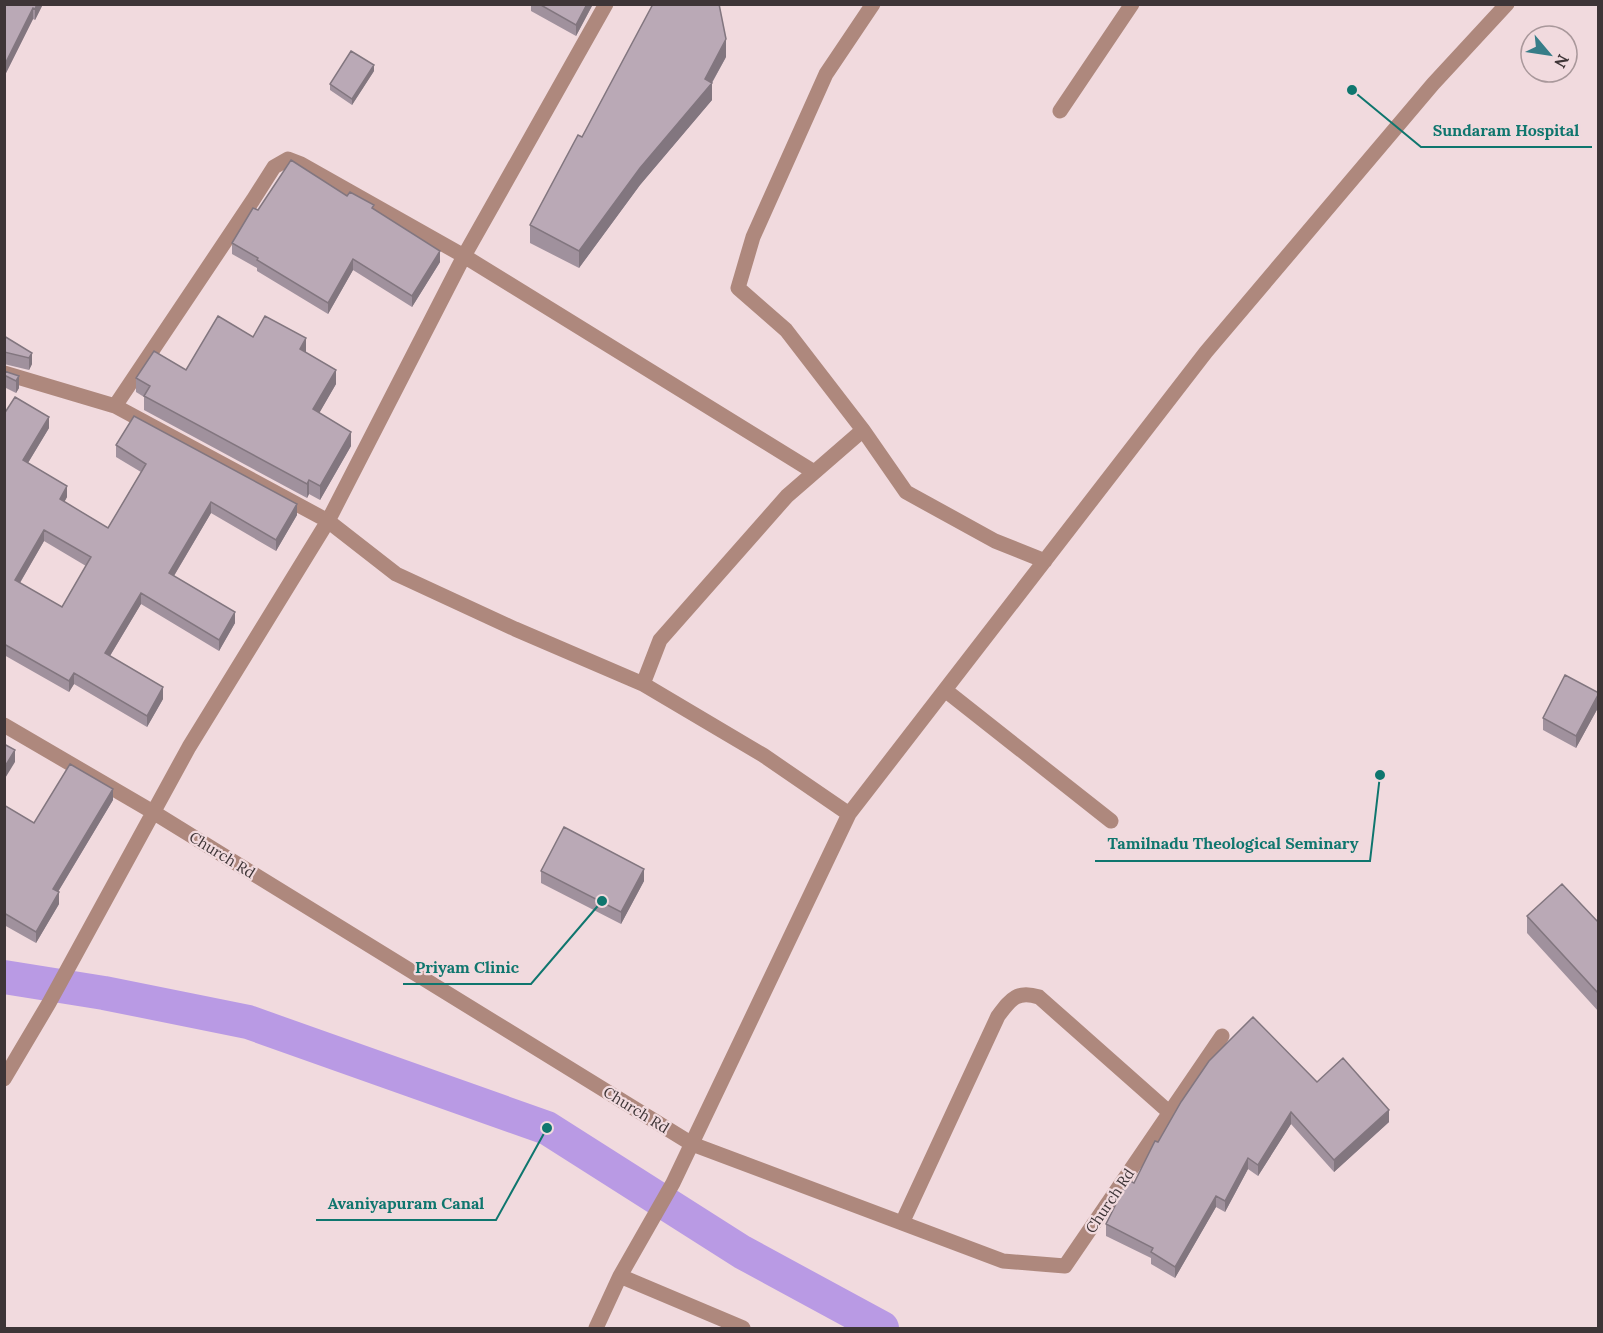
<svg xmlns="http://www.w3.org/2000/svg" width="1603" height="1333" font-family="Lora,serif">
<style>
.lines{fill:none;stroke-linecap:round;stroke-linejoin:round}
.canal{stroke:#b99ae4;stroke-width:34}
.minor{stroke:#ae887d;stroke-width:15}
.wall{fill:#a0919d;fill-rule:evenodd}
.shaded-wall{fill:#82767f}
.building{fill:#baa9b6;stroke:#82767f;stroke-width:1.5;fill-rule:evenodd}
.labels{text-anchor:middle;stroke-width:4.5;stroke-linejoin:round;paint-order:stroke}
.street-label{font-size:15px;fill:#3e3537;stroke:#f1dade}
.leader{fill:none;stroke:#0f766e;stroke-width:2}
.callout-dot{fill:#0f766e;stroke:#f1dade;stroke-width:2}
.callout-label{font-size:16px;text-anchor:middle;font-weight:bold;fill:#0f766e;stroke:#f1dade;stroke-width:4.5;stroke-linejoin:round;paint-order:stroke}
</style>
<rect width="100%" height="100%" fill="#f1dade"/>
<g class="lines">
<!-- canal -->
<path class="canal" d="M 4,977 L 104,993 L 248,1022 L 547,1128 L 742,1252 L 882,1328"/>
<!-- minor -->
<path class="minor" d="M 873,4 L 826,74 L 753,237 L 738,288 L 786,330 L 863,430 L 906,492 L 995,541 L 1045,561
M 1060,111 L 1132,4
M 4,373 L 115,406
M 814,472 L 464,256 L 301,164 L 288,159 L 274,167 L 253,200 L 115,406 L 328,521 L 396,574 L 515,629 L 643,684 L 763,755 L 849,814
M 643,684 L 660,640 L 787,496 L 863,430
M 945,690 L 1111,821
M 4,725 L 153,812 L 692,1144 L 1003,1261 L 1065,1266 L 1222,1036
M 4,1079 L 49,1003 L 189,747 L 328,521 L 464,256 L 606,4
M 902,1223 L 998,1016 C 1011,999 1017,990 1039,997 L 1170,1113
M 620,1276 L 743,1328
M 596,1328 L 620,1276 L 673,1183 L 849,814 L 1206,352 L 1433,84 L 1507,4"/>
</g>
<!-- wall -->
<path class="wall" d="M 4,4 L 43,4 L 35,20 L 33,19 L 4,77 Z
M 531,4 L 593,4 L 576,36 L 531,11 Z
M 726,57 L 712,83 L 712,100 L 640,185 L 579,268 L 530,243 L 530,225 L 582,137 Z
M 374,71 L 352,105 L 330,90 L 330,84 Z
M 347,196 L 374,209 L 440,262 L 412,307 L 353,270 L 328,314 L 257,271 L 257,268 L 232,254 L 232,243 L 258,210 Z
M 4,336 L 32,353 L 32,364 L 29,370 L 4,364 Z
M 253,337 L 336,384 L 319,413 L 351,446 L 320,500 L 309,494 L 307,498 L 144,410 L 144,397 L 136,392 L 136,378 L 186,370 Z
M 4,371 L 19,376 L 19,388 L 16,393 L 4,387 Z
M 4,414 L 49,428 L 28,463 L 67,497 L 64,502 L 108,528 L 141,472 L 116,457 L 116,445 L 297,515 L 276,551 L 211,513 L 174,576 L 235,623 L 219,651 L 141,604 L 110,656 L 163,699 L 147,727 L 74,684 L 69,692 L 4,655 ZM 44,541 L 86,566 L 62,607 L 20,583 Z
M 1599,693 L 1599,706 L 1576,748 L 1543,730 L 1543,718 Z
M 113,800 L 58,892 L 59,904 L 36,943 L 4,925 L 4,805 L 34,823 Z
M 541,871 L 644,881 L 621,924 L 541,883 Z
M 1527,916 L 1599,923 L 1599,1012 L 1527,933 Z
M 1317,1082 L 1389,1122 L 1334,1172 L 1291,1124 L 1258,1176 L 1248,1169 L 1225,1212 L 1216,1207 L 1175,1278 L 1151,1264 L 1151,1258 L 1106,1236 L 1106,1224 L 1134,1183 L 1158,1142 Z"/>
<!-- shaded-wall -->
<path class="shaded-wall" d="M 37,4 L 43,4 L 35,20 L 35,9 Z
M 587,4 L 593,4 L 576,36 L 576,25 Z
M 33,8 L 33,19 L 4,77 L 4,66 Z
M 726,39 L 726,57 L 711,84 L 712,83 L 712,100 L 640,185 L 579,268 L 579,251 L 705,79 Z
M 374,65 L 374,71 L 352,105 L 352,99 Z
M 440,251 L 440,262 L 412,307 L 412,296 Z
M 353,259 L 353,270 L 328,314 L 328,303 Z
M 306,338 L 306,353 L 300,349 Z
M 32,353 L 32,364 L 29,370 L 29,358 Z
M 336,370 L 336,384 L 313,424 L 313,409 Z
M 19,376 L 19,388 L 16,393 L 16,381 Z
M 49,417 L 49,428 L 23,471 L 23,460 Z
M 351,432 L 351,446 L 320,500 L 320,486 Z
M 309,480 L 309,494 L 307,498 L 307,484 Z
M 67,486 L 67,497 L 60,510 L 60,499 Z
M 211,502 L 211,513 L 169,584 L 169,573 Z
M 297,504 L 297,515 L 276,551 L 276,540 Z
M 44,530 L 44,541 L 15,591 L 15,580 Z
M 141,593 L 141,604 L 105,664 L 105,653 Z
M 235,612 L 235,623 L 219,651 L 219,640 Z
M 74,673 L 74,684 L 69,692 L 69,681 Z
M 163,687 L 163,699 L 147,727 L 147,716 Z
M 1599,694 L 1599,706 L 1576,748 L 1576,736 Z
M 15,750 L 15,762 L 4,780 L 4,768 Z
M 113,789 L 113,800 L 53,900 L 53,889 Z
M 644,869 L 644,881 L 621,924 L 621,912 Z
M 59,892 L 59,904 L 36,943 L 36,932 Z
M 1389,1110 L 1389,1122 L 1334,1172 L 1334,1160 Z
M 1291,1112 L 1291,1124 L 1258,1176 L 1258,1165 Z
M 1248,1158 L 1248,1169 L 1225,1212 L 1225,1201 Z
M 1216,1196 L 1216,1207 L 1175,1278 L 1175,1267 Z"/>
<!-- building -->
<path class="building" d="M 4,4 L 37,4 L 35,9 L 33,8 L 4,66 Z
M 539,4 L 587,4 L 576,25 Z
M 653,4 L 719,4 L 726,39 L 705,79 L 712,83 L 640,168 L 579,251 L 530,225 L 578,135 L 582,137 Z
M 351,51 L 374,65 L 352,99 L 330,84 Z
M 291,160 L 347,196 L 350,192 L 374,205 L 372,208 L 440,251 L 412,296 L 353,259 L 328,303 L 257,260 L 258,258 L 232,243 L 253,208 L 258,210 Z
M 218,316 L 253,337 L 265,316 L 306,338 L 300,349 L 336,370 L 313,409 L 351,432 L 320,486 L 309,480 L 307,484 L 144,396 L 150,386 L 136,378 L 154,351 L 186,370 Z
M 4,336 L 32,353 L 29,358 L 4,352 Z
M 4,371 L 19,376 L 16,381 L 4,375 Z
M 15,397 L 49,417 L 23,460 L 67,486 L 60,499 L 108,528 L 146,464 L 116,445 L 134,416 L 297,504 L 276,540 L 211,502 L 169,573 L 235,612 L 219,640 L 141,593 L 105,653 L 163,687 L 147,716 L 74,673 L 69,681 L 4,644 L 4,414 ZM 44,530 L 91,557 L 62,607 L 15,580 Z
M 1565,675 L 1599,693 L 1576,736 L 1543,718 Z
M 4,744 L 15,750 L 4,768 Z
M 70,764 L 113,789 L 53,889 L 59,892 L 36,932 L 4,913 L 4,805 L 34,823 Z
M 564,827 L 644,869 L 621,912 L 541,871 Z
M 1562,884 L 1599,923 L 1599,994 L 1527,916 Z
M 1253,1017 L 1317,1082 L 1343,1058 L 1389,1110 L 1334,1160 L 1291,1112 L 1258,1165 L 1248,1158 L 1225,1201 L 1216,1196 L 1175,1267 L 1151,1252 L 1153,1248 L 1106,1224 L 1128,1180 L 1134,1183 L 1155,1141 L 1158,1142 L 1181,1102 L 1209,1061 Z"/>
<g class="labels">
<!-- street labels -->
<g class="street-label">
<text transform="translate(222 855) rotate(32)" y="5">Church Rd</text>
<text transform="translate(636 1110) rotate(32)" y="5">Church Rd</text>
<text transform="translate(1110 1201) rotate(-56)" y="5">Church Rd</text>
</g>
</g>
<!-- callouts -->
<path class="leader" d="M1352 90L1421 147H1592M1380 775L1370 861H1095M602 901L531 984H403M547 1128L496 1220H316"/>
<g class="callout-dot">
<circle cx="1352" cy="90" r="6"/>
<circle cx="1380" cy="775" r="6"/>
<circle cx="602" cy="901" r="6"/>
<circle cx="547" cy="1128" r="6"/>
</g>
<g class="callout-label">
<text x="1506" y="136">Sundaram Hospital</text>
<text x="1233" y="849">Tamilnadu Theological Seminary</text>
<text x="467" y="973">Priyam Clinic</text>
<text x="406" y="1209">Avaniyapuram Canal</text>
</g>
<!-- border -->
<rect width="1603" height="1333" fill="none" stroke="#3e3537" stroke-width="12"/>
<!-- north arrow -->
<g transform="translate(1549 54) rotate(119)"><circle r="28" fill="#f1dade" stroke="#a9989b" stroke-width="1.5"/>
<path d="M0-4.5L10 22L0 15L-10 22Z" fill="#377d88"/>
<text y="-9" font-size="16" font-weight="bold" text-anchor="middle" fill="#3e3537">N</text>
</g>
</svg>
